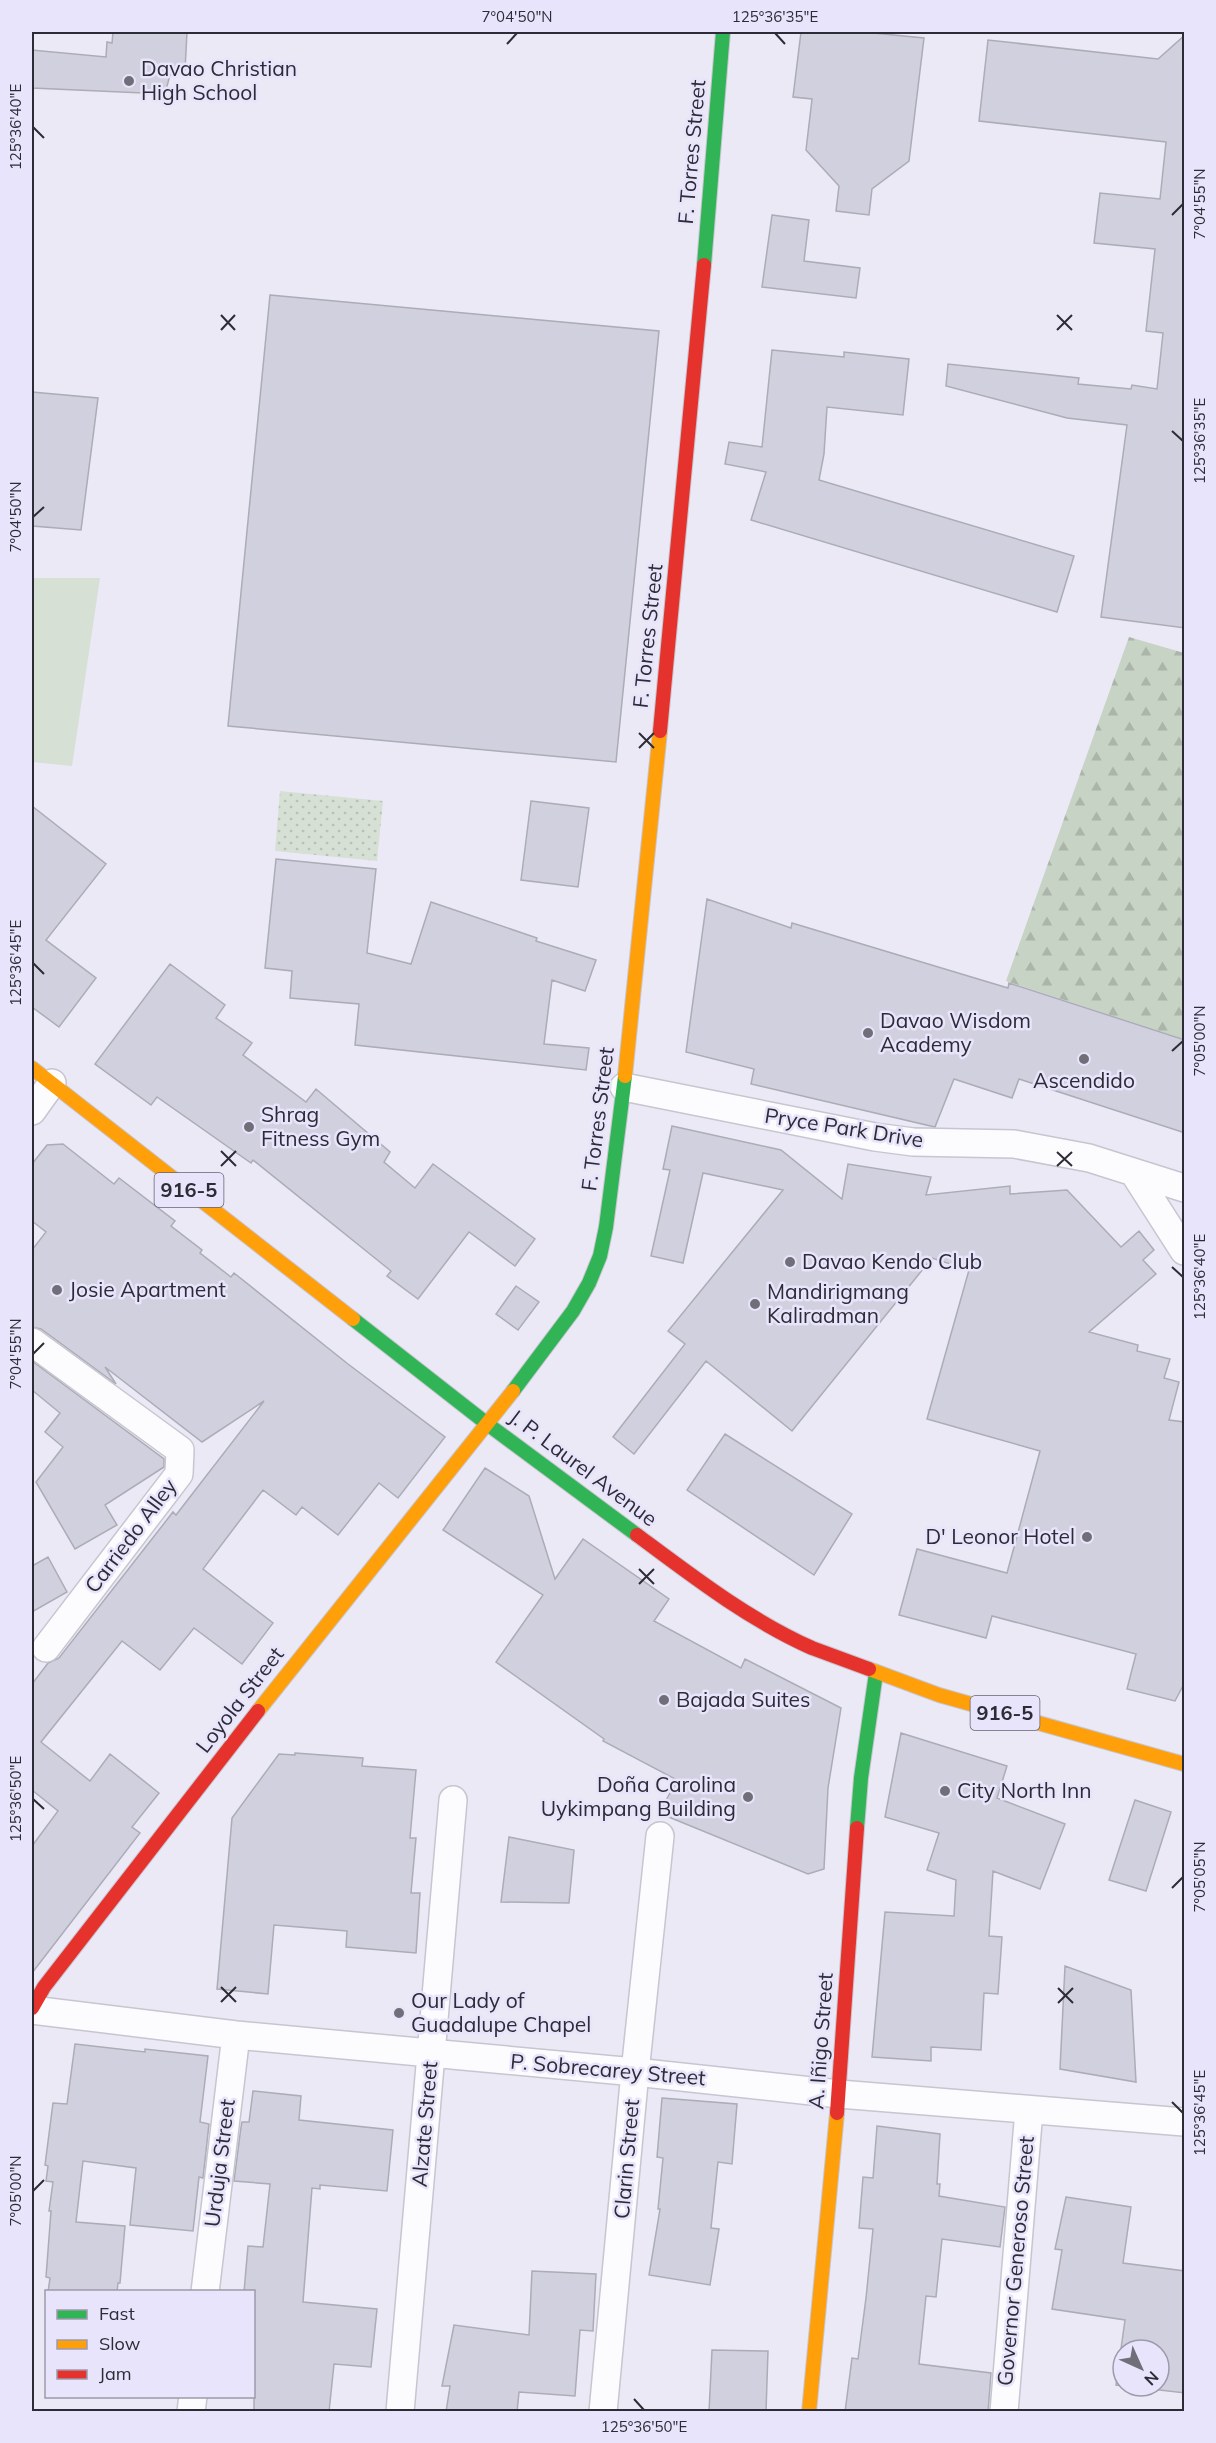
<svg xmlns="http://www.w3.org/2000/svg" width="1216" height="2443" font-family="Mulish,sans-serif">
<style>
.grass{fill:#d6e0d4}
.forest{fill:url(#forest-firs)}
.garden{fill:url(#garden-dots)}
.building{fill:#d0d0de;stroke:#acacb6;stroke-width:1.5;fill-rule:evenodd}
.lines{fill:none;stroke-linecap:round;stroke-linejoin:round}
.street-casing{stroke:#c7c5d0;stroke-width:30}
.fast-casing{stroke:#c7c5d0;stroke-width:16}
.slow-casing{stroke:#c7c5d0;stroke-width:16}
.jam-casing{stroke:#c7c5d0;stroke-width:16}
.street{stroke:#fcfcfe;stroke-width:27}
.fast{stroke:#30b455;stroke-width:14}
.slow{stroke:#ff9f0a;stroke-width:14}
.jam{stroke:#e5322d;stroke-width:14}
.ticks{fill:none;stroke:#2d2c36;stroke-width:2}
.poi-dot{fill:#706e79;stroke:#e7e4fb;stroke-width:2}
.labels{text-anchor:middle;stroke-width:5;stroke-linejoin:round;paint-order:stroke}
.shield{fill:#e7e4fb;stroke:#656371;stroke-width:1.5}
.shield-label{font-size:20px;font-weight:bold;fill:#2d2c36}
.poi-label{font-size:21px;fill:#2d2c36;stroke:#e7e4fb;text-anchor:start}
.street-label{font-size:21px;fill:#2d2c36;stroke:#e7e4fb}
.neatline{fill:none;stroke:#2d2c36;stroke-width:2}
.ticks-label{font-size:15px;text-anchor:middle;fill:#2d2c36}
</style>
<defs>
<pattern id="forest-firs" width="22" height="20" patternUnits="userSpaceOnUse" patternTransform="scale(1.5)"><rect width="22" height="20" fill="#c7d3c4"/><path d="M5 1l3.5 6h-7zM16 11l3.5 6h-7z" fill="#abb5a9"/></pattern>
<pattern id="garden-dots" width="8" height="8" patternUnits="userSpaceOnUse" patternTransform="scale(1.5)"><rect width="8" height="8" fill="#d6e0d4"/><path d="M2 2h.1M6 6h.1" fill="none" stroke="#b8c0b7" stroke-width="1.8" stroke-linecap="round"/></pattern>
</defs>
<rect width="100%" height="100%" fill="#ebe9f6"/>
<!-- grass -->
<path class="grass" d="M 32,578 L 100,578 L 72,766 L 32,762 Z"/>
<!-- forest -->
<path class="forest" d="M 1129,637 L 1184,653 L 1184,1039 L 1006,981 Z"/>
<!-- garden -->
<path class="garden" d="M 280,791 L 383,801 L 377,861 L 275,851 Z"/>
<!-- building -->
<path class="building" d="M 113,32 L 187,32 L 185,70 L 171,71 L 165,94 L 32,88 L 32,50 L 106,57 L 107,42 L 112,43 Z
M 801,32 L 863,32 L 924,38 L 909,161 L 872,189 L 869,215 L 836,211 L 839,186 L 806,150 L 812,99 L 793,97 Z
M 1185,35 L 1185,628 L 1101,617 L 1127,425 L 1067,418 L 946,386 L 948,364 L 1079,378 L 1078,384 L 1131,389 L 1132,385 L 1157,389 L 1163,333 L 1146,331 L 1155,249 L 1094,243 L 1100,193 L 1160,199 L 1166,142 L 979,121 L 988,40 L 1158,59 Z
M 772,215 L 809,220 L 804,261 L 860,268 L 856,298 L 762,287 Z
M 270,295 L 659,331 L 616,762 L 228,726 Z
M 772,350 L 844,357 L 844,352 L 909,359 L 903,415 L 827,407 L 824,454 L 819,480 L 1074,556 L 1057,612 L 751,520 L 766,472 L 725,464 L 729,442 L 762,447 Z
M 32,392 L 98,398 L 81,530 L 32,526 Z
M 531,801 L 589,808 L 578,887 L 521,880 Z
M 32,806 L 106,864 L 46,940 L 96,978 L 59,1027 L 32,1007 Z
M 276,859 L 376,869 L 367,953 L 411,964 L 431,902 L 537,938 L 536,941 L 596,960 L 585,991 L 552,980 L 544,1044 L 589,1048 L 586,1070 L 355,1045 L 359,1004 L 290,998 L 292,971 L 265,968 Z
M 707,899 L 791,928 L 792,923 L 1008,988 L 1009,983 L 1185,1040 L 1185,1133 L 1019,1079 L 1012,1098 L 954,1079 L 935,1127 L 751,1084 L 754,1069 L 686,1052 Z
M 170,964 L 225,1005 L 216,1018 L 252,1043 L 243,1055 L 306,1102 L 316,1089 L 390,1152 L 384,1162 L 415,1188 L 433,1164 L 535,1239 L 515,1266 L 469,1232 L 418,1299 L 387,1276 L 391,1271 L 253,1160 L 251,1163 L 157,1097 L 151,1105 L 95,1064 Z
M 672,1126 L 781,1150 L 842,1199 L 848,1164 L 931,1177 L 926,1195 L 1010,1186 L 1010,1194 L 1067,1190 L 1121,1247 L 1139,1231 L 1154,1250 L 1143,1260 L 1156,1274 L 1089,1332 L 1138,1345 L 1137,1351 L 1170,1359 L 1164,1378 L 1179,1382 L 1169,1420 L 1185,1422 L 1185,1682 L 1175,1701 L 1127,1689 L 1136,1654 L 992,1616 L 986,1638 L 899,1615 L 917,1549 L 1007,1573 L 1040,1451 L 927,1419 L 969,1270 L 932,1258 L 792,1431 L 706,1361 L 634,1454 L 613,1437 L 685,1344 L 668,1331 L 783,1190 L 703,1173 L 683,1263 L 651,1256 L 670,1170 L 663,1169 Z
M 63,1144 L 114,1184 L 119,1178 L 175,1221 L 171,1226 L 202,1250 L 200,1253 L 231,1277 L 234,1273 L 348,1364 L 445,1437 L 398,1498 L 379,1483 L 338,1535 L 302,1507 L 296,1515 L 263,1490 L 203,1569 L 273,1623 L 242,1664 L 194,1628 L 160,1670 L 122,1641 L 41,1742 L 90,1781 L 110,1754 L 159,1793 L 132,1827 L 140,1833 L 32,1973 L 32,1846 L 58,1811 L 32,1790 L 32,1684 L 48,1663 L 59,1658 L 173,1512 L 176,1515 L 264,1401 L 202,1442 L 105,1367 L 116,1384 L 41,1329 L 32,1327 L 32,1250 L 46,1232 L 32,1221 L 32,1164 L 47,1145 Z
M 516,1286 L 539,1302 L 518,1330 L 496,1314 Z
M 32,1361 L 164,1459 L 164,1467 L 105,1505 L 117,1525 L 75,1549 L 36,1482 L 63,1447 L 45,1432 L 60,1413 L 32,1390 Z
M 725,1434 L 852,1514 L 814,1575 L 687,1490 Z
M 485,1468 L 529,1496 L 555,1579 L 583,1539 L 669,1599 L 654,1621 L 741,1668 L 745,1659 L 841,1708 L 828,1788 L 824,1869 L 808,1874 L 659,1813 L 677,1780 L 603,1741 L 604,1739 L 496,1662 L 543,1595 L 443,1530 Z
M 48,1557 L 67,1592 L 32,1612 L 32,1566 Z
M 901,1733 L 1007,1766 L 997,1798 L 1065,1824 L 1040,1889 L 993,1871 L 989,1936 L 1002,1937 L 998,1994 L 984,1993 L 981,2050 L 931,2047 L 931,2061 L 872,2057 L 885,1912 L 954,1916 L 956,1880 L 927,1870 L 939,1833 L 885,1817 Z
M 295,1753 L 363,1758 L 362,1766 L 416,1770 L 410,1838 L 416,1838 L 411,1893 L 420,1893 L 416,1953 L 346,1947 L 347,1931 L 274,1925 L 268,1994 L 217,1989 L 232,1818 L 279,1754 L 295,1755 Z
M 1135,1800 L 1171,1812 L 1146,1891 L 1109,1880 Z
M 509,1837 L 574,1850 L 569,1903 L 501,1902 Z
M 1065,1966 L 1131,1990 L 1136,2082 L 1060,2069 Z
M 75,2044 L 145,2052 L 145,2049 L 208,2056 L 200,2122 L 209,2124 L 203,2178 L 199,2177 L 193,2231 L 130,2225 L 136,2168 L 83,2161 L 76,2222 L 125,2226 L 120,2283 L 118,2283 L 117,2292 L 48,2292 L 50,2278 L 46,2277 L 51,2211 L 49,2211 L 53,2182 L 46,2181 L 48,2166 L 45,2165 L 53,2103 L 67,2104 Z
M 253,2091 L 301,2096 L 299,2120 L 393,2130 L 387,2191 L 320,2185 L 320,2189 L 312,2188 L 303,2302 L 377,2309 L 371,2367 L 334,2364 L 329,2412 L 254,2412 L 254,2292 L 244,2292 L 248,2246 L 263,2247 L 270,2184 L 234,2181 L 241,2127 L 242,2122 L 249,2122 Z
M 662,2098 L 737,2104 L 732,2164 L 718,2162 L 711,2228 L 719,2229 L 710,2285 L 649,2275 L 660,2209 L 658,2209 L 663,2158 L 657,2157 Z
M 877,2126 L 940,2134 L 937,2184 L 940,2184 L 939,2196 L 1005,2207 L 1000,2247 L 942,2239 L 936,2297 L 926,2296 L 919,2364 L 991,2373 L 988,2412 L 845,2412 L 852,2358 L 858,2359 L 866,2298 L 873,2229 L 859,2228 L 863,2177 L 873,2178 Z
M 1066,2197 L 1131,2207 L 1123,2263 L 1185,2271 L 1185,2393 L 1116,2385 L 1125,2320 L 1052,2309 L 1062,2250 L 1055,2249 ZM 1123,2350 L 1159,2350 L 1159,2386 L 1123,2386 Z
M 532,2271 L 596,2274 L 593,2331 L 580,2330 L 575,2396 L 519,2392 L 517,2412 L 446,2412 L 450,2386 L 442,2386 L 454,2325 L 529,2335 Z
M 712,2350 L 768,2351 L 766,2412 L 709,2412 Z"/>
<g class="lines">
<defs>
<path id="street" d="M 624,1087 L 875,1137 L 913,1142 L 1014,1144 L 1089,1158 L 1184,1188
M 32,1111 L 52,1083
M 1134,1173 L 1184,1251
M 32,1342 L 180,1450 L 179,1474 L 46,1648
M 32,2010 L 236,2035 L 635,2072 L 839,2094 L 1184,2122
M 205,2292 L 236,2035
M 191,2412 L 193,2396
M 400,2412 L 453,1800
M 603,2412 L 635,2072 L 660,1836
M 1004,2412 L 1029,2110"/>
<path id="fast" d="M 704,265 L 723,32
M 353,1319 L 486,1423 L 637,1535
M 513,1391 L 573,1311 L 589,1283 L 600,1256 L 606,1227 L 625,1076
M 857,1828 L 861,1778 L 876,1673"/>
<path id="slow" d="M 32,1068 L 353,1319
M 625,1076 L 660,731
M 869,1669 L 939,1695 L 1184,1764
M 258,1711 L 513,1391
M 809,2412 L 837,2113"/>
<path id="jam" d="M 660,731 L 704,265
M 637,1535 C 692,1576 749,1620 812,1648 C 831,1655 850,1662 869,1669
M 32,2008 L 44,1987 L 258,1711
M 837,2113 L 857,1828"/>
</defs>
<!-- street casing -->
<use href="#street" class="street-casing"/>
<!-- fast casing -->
<use href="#fast" class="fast-casing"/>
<!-- slow casing -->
<use href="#slow" class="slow-casing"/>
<!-- jam casing -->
<use href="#jam" class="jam-casing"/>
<!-- street -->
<use href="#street" class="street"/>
<!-- fast -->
<use href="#fast" class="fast"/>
<!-- slow -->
<use href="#slow" class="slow"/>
<!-- jam -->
<use href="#jam" class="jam"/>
</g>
<!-- ticks -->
<path class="ticks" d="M 775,33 L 785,44M 507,44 L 517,33M 33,127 L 44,138M 1172,215 L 1183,204M 221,315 L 235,330M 1057,315 L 1072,330M 221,330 L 235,315M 1057,330 L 1072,315M 1172,431 L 1183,441M 33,517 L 44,507M 639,733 L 654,748M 639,748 L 654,733M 33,963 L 44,974M 1172,1051 L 1183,1041M 221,1151 L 236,1166M 1057,1152 L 1072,1166M 221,1166 L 236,1151M 1057,1166 L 1072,1152M 1172,1267 L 1183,1277M 33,1354 L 44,1343M 639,1569 L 654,1584M 639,1584 L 654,1569M 33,1799 L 44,1809M 1172,1888 L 1183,1877M 221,1987 L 236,2002M 1058,1988 L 1073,2003M 221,2002 L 236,1987M 1058,2003 L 1073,1988M 1172,2102 L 1183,2113M 33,2191 L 44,2180M 634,2399 L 644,2410"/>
<!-- markers -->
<g class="poi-dot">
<circle cx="129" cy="81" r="6"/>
<circle cx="868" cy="1033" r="6"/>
<circle cx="1084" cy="1059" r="6"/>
<circle cx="249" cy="1127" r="6"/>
<circle cx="790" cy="1262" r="6"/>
<circle cx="57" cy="1290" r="6"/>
<circle cx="755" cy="1304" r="6"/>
<circle cx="1087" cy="1537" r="6"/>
<circle cx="664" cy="1700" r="6"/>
<circle cx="945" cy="1791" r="6"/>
<circle cx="748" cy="1797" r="6"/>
<circle cx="399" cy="2013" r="6"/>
</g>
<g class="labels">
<!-- shield labels -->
<g class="shield">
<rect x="154.5" y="1173" width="69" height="34" rx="4.5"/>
<rect x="970.5" y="1696" width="69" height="34" rx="4.5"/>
</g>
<g class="shield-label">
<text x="189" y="1197">916-5</text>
<text x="1005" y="1720">916-5</text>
</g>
<!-- poi labels -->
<g class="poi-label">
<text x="141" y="76">Davao Christian<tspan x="141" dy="24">High School</tspan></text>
<text x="880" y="1028">Davao Wisdom<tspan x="880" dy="24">Academy</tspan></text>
<text x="1084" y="1088" text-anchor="middle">Ascendido</text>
<text x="261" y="1122">Shrag<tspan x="261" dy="24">Fitness Gym</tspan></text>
<text x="802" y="1269">Davao Kendo Club</text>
<text x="69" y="1297">Josie Apartment</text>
<text x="767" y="1299">Mandirigmang<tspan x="767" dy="24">Kaliradman</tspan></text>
<text x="1075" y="1544" text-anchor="end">D' Leonor Hotel</text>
<text x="676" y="1707">Bajada Suites</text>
<text x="736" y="1792" text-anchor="end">Doña Carolina<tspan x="736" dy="24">Uykimpang Building</tspan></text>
<text x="957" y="1798">City North Inn</text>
<text x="411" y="2008">Our Lady of<tspan x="411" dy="24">Guadalupe Chapel</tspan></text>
</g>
<!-- street labels -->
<g class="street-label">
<text transform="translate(692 152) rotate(-85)" y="7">F. Torres Street</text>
<text transform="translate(648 636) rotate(-84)" y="7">F. Torres Street</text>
<text transform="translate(598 1119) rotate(-83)" y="7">F. Torres Street</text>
<text transform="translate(844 1128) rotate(9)" y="7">Pryce Park Drive</text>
<text transform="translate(583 1468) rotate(37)" y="7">J. P. Laurel Avenue</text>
<text transform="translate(131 1536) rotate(-53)" y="7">Carriedo Alley</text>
<text transform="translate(240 1700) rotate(-52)" y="7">Loyola Street</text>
<text transform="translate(821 2041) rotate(-86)" y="7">A. Iñigo Street</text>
<text transform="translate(608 2070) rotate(5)" y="7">P. Sobrecarey Street</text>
<text transform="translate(425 2124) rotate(-85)" y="7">Alzate Street</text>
<text transform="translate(627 2159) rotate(-85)" y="7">Clarin Street</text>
<text transform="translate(220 2163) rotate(-83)" y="7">Urduja Street</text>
<text transform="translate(1016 2261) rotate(-85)" y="7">Governor Generoso Street</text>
</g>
</g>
<!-- border -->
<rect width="1216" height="2443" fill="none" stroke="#e7e4fb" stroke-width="66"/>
<!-- legend -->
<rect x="45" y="2290" width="210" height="108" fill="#e7e4fb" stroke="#9d9aac" stroke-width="1.5"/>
<rect x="57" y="2310" width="30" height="9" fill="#30b455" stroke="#9d9aac" stroke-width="1.5"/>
<text x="99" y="2320" font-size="18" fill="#2d2c36">Fast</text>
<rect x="57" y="2340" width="30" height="9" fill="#ff9f0a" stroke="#9d9aac" stroke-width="1.5"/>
<text x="99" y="2350" font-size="18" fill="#2d2c36">Slow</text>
<rect x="57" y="2370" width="30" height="9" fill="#e5322d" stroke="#9d9aac" stroke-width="1.5"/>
<text x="99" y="2380" font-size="18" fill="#2d2c36">Jam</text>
<!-- north arrow -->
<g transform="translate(1141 2368) rotate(135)"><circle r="28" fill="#e7e4fb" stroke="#9d9aac" stroke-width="1.5"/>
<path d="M0-4.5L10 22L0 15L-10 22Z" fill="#706e79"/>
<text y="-9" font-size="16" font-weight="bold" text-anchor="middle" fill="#2d2c36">N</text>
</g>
<rect x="33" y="33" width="1150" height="2377" class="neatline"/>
<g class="ticks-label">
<text x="517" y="22">7°04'50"N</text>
<text x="775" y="22">125°36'35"E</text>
<text transform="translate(16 127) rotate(-90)" y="5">125°36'40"E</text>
<text transform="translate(1200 204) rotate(-90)" y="5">7°04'55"N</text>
<text transform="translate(1200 441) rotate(-90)" y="5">125°36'35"E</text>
<text transform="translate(16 517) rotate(-90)" y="5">7°04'50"N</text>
<text transform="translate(16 963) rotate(-90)" y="5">125°36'45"E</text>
<text transform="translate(1200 1041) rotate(-90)" y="5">7°05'00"N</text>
<text transform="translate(1200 1277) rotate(-90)" y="5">125°36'40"E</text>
<text transform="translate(16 1354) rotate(-90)" y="5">7°04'55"N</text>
<text transform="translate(16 1799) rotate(-90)" y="5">125°36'50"E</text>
<text transform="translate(1200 1877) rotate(-90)" y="5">7°05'05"N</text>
<text transform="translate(1200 2113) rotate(-90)" y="5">125°36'45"E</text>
<text transform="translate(16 2191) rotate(-90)" y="5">7°05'00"N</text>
<text x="644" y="2432">125°36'50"E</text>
</g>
</svg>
